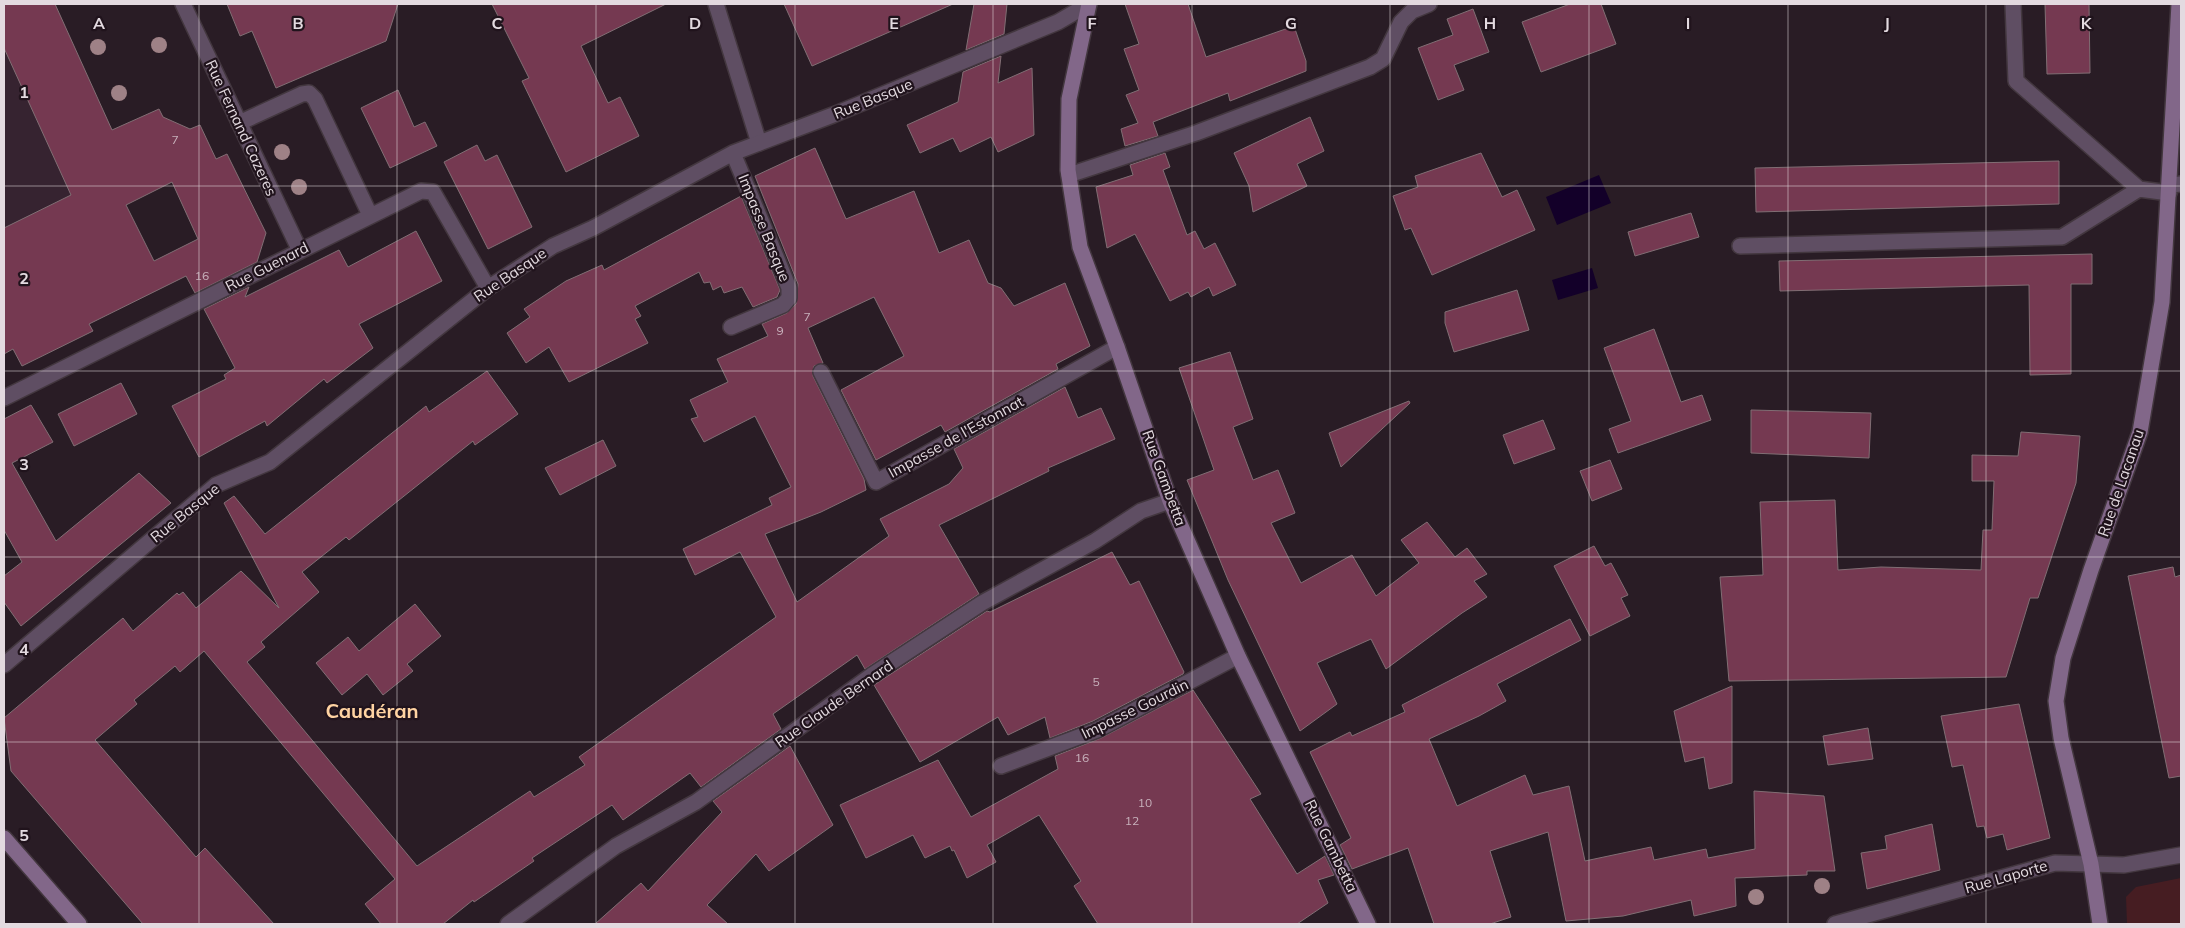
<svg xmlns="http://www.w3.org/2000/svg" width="2185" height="928" font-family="Mulish,sans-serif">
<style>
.built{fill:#362330}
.green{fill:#461d22}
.water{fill:#130029}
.building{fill:#753951;stroke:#816e74;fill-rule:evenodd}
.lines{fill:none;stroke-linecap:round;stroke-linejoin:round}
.lane-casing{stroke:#43373f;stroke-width:18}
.street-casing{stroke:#43373f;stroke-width:18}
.secondary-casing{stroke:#43373f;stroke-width:18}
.lane{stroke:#5f4e63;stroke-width:15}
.street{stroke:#5f4e63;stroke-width:15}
.secondary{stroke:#826789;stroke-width:15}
.tree{fill:#9e8186}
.grid{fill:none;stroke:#e3dae0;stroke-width:1;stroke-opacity:0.55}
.labels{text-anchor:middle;stroke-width:4.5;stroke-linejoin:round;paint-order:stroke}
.number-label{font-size:12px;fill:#c8b2bc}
.street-label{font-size:15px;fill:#e3dae0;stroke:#20131c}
.district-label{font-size:20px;font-weight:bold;fill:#ffd3a2;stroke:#20131c}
.grid-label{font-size:16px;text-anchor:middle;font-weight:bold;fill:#e3dae0;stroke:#20131c;stroke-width:4.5;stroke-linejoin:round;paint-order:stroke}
</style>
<rect width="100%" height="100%" fill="#291c25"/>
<!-- built -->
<path class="built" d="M 4,4 L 54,4 L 132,184 L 4,251 Z"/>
<!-- green -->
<path class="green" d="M 2181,878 L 2181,924 L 2127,924 L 2126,897 L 2136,887 Z"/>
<!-- water -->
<path class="water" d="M 1599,175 L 1611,203 L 1557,225 L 1546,197 Z
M 1592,268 L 1598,288 L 1558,300 L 1552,280 Z"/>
<!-- building -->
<path class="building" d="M 4,4 L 55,4 L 112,130 L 159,109 L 163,117 L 190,129 L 200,125 L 216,159 L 227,154 L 266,233 L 257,262 L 195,293 L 186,276 L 89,324 L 93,331 L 22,366 L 13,349 L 4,354 L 4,228 L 71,195 L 4,48 ZM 172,182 L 198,239 L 154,261 L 126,205 Z
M 227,4 L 398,4 L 386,41 L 276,88 L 252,31 L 240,36 Z
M 492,4 L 666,4 L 581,46 L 608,103 L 620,97 L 639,136 L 566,172 L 522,81 L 529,78 Z
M 784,4 L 953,4 L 812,66 Z
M 974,4 L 1007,4 L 1004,34 L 966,50 Z
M 1125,4 L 1188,4 L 1206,57 L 1294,26 L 1306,61 L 1306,71 L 1230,101 L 1228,93 L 1153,122 L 1158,136 L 1125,146 L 1121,129 L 1138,123 L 1126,95 L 1139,90 L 1124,49 L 1139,44 Z
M 1570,4 L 1601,4 L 1616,44 L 1541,72 L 1522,22 Z
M 2045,4 L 2089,4 L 2090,73 L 2047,74 Z
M 1473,9 L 1489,52 L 1454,65 L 1464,90 L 1438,100 L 1418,48 L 1453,35 L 1447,19 Z
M 1001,56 L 998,83 L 1032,68 L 1034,135 L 998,152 L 991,137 L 960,152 L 953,138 L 920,153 L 907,125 L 958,102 L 963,72 Z
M 398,90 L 414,127 L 425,122 L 437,146 L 390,168 L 361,108 Z
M 1310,117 L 1324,151 L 1297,164 L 1307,186 L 1253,212 L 1249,186 L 1234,153 Z
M 477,145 L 485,161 L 497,155 L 532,227 L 488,249 L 444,162 Z
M 815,148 L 846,219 L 914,191 L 939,253 L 969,240 L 988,283 L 1001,288 L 1014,306 L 1065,283 L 1090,346 L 1056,364 L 1058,369 L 945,432 L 941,425 L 876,460 L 841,390 L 904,356 L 874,297 L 808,328 L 823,363 L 814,366 L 813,376 L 864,479 L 866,490 L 821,512 L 765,534 L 797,602 L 889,536 L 880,519 L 949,484 L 963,468 L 954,449 L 1065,387 L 1078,418 L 1101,408 L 1115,439 L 1048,468 L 1049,471 L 939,525 L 979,594 L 865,669 L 857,655 L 773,714 L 781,729 L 701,787 L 690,773 L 623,820 L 612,805 L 532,858 L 534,861 L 474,902 L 473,900 L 443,924 L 381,924 L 365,904 L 395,879 L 204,651 L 180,672 L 175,666 L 134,700 L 137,704 L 95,740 L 196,857 L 205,848 L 274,924 L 143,924 L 11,771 L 4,718 L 123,618 L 133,631 L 177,593 L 179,595 L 183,592 L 196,608 L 241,571 L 279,608 L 224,503 L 234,496 L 265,534 L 426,406 L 429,412 L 487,371 L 518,414 L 475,445 L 473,441 L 349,540 L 346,537 L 302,572 L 319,592 L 261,642 L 265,647 L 247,662 L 417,866 L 530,791 L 534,797 L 585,765 L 579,757 L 776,617 L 740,552 L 695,575 L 683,549 L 772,505 L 769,498 L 791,487 L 755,416 L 704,442 L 691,419 L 698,417 L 690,400 L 728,382 L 717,359 L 768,336 L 762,324 L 787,313 L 796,304 L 798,284 L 755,176 Z
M 1165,153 L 1170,167 L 1163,170 L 1187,235 L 1195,231 L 1204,249 L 1215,243 L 1236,285 L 1213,296 L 1209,287 L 1191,297 L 1188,292 L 1170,301 L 1135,234 L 1107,248 L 1096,187 L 1133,175 L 1130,165 Z
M 1481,153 L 1502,197 L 1517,190 L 1535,230 L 1432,275 L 1411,228 L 1405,230 L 1393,196 L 1418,187 L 1415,176 Z
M 2059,161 L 2059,204 L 1756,212 L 1755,168 Z
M 741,196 L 780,290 L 777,297 L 753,307 L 742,287 L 724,293 L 721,286 L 713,290 L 710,282 L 704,283 L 699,272 L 635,306 L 641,316 L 635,319 L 648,343 L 569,382 L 549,347 L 526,363 L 507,333 L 530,317 L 524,309 L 566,281 L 602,265 L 604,270 Z
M 1691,213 L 1699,237 L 1635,256 L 1628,232 Z
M 416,231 L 442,281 L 359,324 L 373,348 L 327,383 L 324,379 L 267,426 L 265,421 L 199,457 L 172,406 L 226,379 L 224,375 L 235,368 L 204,309 L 249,287 L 245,297 L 339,250 L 348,267 Z
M 2092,254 L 2092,284 L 2071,284 L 2071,374 L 2030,375 L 2029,285 L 1780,291 L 1779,261 Z
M 1517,290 L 1529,330 L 1454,352 L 1445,323 L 1445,312 Z
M 1654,329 L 1681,402 L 1702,395 L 1711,420 L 1618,453 L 1609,429 L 1631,421 L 1604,348 Z
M 1230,352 L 1253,419 L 1233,427 L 1253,480 L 1278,470 L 1295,513 L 1271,523 L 1301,583 L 1352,555 L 1376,596 L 1419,563 L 1401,540 L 1427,522 L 1455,557 L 1467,548 L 1487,574 L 1474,581 L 1487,597 L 1462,613 L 1386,669 L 1371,639 L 1317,663 L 1337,704 L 1300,731 L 1228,580 L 1187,480 L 1214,470 L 1179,368 Z
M 121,383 L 137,414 L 74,446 L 58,414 Z
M 1409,401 L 1410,403 L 1341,467 L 1329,433 Z
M 31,405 L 53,442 L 12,463 L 56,541 L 139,473 L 171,503 L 21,626 L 4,602 L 4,576 L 22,562 L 4,530 L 4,419 Z
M 1751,410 L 1871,413 L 1869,458 L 1751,453 Z
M 1543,420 L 1555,449 L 1514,464 L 1503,435 Z
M 2021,432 L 2080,436 L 2076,483 L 2038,598 L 2030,598 L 2006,677 L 1729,681 L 1720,577 L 1763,575 L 1760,502 L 1835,500 L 1838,570 L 1881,567 L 1981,570 L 1983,530 L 1992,530 L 1994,481 L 1972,481 L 1972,455 L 2018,456 Z
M 603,440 L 616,466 L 560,495 L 545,468 Z
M 1610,460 L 1622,489 L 1592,501 L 1580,471 Z
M 1594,546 L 1605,566 L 1611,563 L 1628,595 L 1621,598 L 1630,616 L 1590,636 L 1554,566 Z
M 1112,552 L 1130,585 L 1139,581 L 1184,672 L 1183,674 L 1093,721 L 1050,738 L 1045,717 L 1008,735 L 998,717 L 920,762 L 874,685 L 987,611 L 990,612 Z
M 2173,567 L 2175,577 L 2181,575 L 2181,776 L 2169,778 L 2128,576 Z
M 415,604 L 441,636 L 407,664 L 413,671 L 383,695 L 367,674 L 342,695 L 316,663 L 348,637 L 359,651 Z
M 1570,619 L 1581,640 L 1497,684 L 1506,701 L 1479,716 L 1429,739 L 1457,806 L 1525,775 L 1533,795 L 1569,786 L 1585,861 L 1651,847 L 1654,860 L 1706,849 L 1708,858 L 1755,849 L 1754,791 L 1824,796 L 1835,871 L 1807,871 L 1807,875 L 1735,878 L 1736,906 L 1694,916 L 1691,900 L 1623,916 L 1566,921 L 1548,832 L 1490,851 L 1511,917 L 1490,924 L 1434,924 L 1408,848 L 1352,869 L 1340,845 L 1351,838 L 1310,752 L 1350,732 L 1352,736 L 1405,712 L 1402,705 Z
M 1732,686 L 1732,783 L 1709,789 L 1704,757 L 1685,762 L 1674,711 Z
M 1193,690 L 1261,794 L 1250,799 L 1297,874 L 1325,856 L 1334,875 L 1318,880 L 1328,903 L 1297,924 L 1098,924 L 1074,886 L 1081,881 L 1039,815 L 987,845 L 996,862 L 967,878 L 954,850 L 952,851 L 950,846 L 925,858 L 913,835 L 866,858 L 840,805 L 938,760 L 971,817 L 1058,769 L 1055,756 L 1101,738 Z
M 2019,704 L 2050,838 L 2007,850 L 2003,834 L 1987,838 L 1984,826 L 1977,827 L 1963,765 L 1952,767 L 1941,716 Z
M 1868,728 L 1873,759 L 1828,765 L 1823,736 Z
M 790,746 L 833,825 L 769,871 L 756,854 L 707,905 L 728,924 L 595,924 L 641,883 L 648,891 L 722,812 L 713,801 Z
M 1932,824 L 1940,870 L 1867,889 L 1861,853 L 1887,849 L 1885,836 Z"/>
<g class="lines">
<defs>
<path id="lane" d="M 716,4 L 759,143
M 2013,4 L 2016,81 L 2139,189 L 2169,193
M 2170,185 L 2181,184
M 1740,246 L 2062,237 L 2139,189"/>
<path id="street" d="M 183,4 L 300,251
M 239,123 L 302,94 L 309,93 L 315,99 L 370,215
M 1069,175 L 1196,133 L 1370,67 L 1383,59 L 1401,22 L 1412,11 L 1429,4
M 731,327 L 783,305 L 789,298 L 789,288 L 733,153
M 821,372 L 876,482 L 1117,347
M 4,398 L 421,191 L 433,192 L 488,288
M 4,665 L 216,485 L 270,462 L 488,288 L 553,246 L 593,228 L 733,153 L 833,115 L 1058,22 L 1089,4
M 1001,766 L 1097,730 L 1238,656
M 508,924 L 616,846 L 696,802 L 872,675 L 982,603 L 1095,541 L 1141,511 L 1170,501
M 1835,924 L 2055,863 L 2124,865 L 2181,855"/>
<path id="secondary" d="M 1089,4 L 1069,99 L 1068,170 L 1080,247 L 1117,347 L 1170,501 L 1238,656 L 1368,924
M 4,838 L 79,924
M 2100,924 L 2091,864 L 2061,738 L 2056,701 L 2063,658 L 2091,570 L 2140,432 L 2162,302 L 2179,4"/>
</defs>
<!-- lane casing -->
<use href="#lane" class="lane-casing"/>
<!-- street casing -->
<use href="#street" class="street-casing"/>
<!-- secondary casing -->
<use href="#secondary" class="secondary-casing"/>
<!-- lane -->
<use href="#lane" class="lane"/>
<!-- street -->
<use href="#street" class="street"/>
<!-- secondary -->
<use href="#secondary" class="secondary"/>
</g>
<!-- trees -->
<g class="tree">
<circle cx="159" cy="45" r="8"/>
<circle cx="98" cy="47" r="8"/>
<circle cx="119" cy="93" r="8"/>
<circle cx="282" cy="152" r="8"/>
<circle cx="299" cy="187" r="8"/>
<circle cx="1822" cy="886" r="8"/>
<circle cx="1756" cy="897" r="8"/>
</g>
<!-- grid -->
<path class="grid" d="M 199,4 L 199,924M 397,4 L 397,924M 596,4 L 596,924M 795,4 L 795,924M 993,4 L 993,924M 1192,4 L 1192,924M 1390,4 L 1390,924M 1589,4 L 1589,924M 1788,4 L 1788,924M 1986,4 L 1986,924M 4,186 L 2181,186M 4,371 L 2181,371M 4,557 L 2181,557M 4,742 L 2181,742"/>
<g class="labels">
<!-- number labels -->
<g class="number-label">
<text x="175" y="144">7</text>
<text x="202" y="280">16</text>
<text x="807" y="321">7</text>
<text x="780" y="335">9</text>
<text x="1096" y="686">5</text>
<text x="1082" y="762">16</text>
<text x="1145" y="807">10</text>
<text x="1132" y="825">12</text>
</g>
<!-- street labels -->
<g class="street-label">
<text transform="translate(873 99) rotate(-22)" y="5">Rue Basque</text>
<text transform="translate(241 128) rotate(65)" y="5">Rue Fernand Cazeres</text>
<text transform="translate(764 228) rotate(68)" y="5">Impasse Basque</text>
<text transform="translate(267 267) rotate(-27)" y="5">Rue Guenard</text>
<text transform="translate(510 275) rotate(-34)" y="5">Rue Basque</text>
<text transform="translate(956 437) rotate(-29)" y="5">Impasse de l'Estonnat</text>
<text transform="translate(1164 478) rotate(70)" y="5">Rue Gambetta</text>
<text transform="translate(2121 483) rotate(-71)" y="5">Rue de Lacanau</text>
<text transform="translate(185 513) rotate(-39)" y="5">Rue Basque</text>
<text transform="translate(834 704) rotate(-35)" y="5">Rue Claude Bernard</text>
<text transform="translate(1135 709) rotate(-26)" y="5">Impasse Gourdin</text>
<text transform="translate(1331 846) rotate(64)" y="5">Rue Gambetta</text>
<text transform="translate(2006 877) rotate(-16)" y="5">Rue Laporte</text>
</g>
<!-- district labels -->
<g class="district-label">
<text x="372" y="718">Caudéran</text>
</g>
</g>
<g class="grid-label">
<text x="99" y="29">A</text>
<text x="298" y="29">B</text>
<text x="497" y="29">C</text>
<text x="695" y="29">D</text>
<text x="894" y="29">E</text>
<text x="1092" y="29">F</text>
<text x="1291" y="29">G</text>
<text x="1490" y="29">H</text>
<text x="1688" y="29">I</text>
<text x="1887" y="29">J</text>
<text x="2086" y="29">K</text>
<text x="24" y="98">1</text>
<text x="24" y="284">2</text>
<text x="24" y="470">3</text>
<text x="24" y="655">4</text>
<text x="24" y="841">5</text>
</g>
<!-- border -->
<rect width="2185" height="928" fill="none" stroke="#e3dae0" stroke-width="10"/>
</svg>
